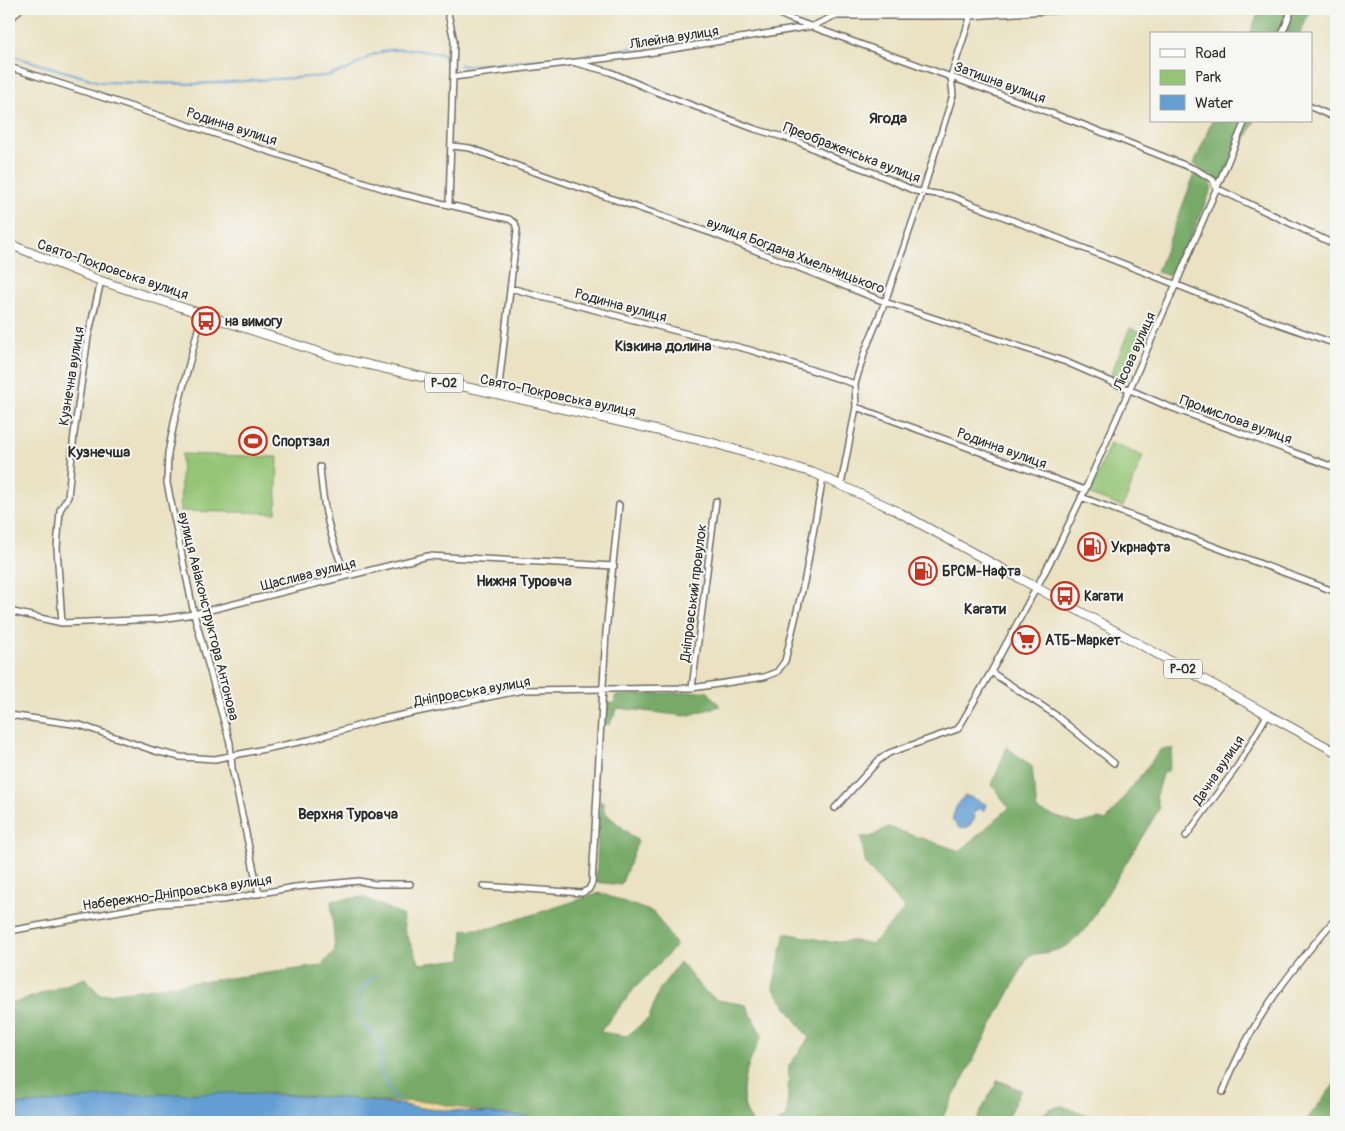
<svg xmlns="http://www.w3.org/2000/svg" width="1345" height="1131" font-family="Pangolin,sans-serif">
<style>
.green{fill:#94c576;stroke:#607850}
.forest{fill:#77aa67;stroke:#516a49}
.sand{fill:#eeda9e;stroke:#8c8264}
.water{fill:#649ed3;stroke:#48647f}
.lines{fill:none;stroke-linecap:round;stroke-linejoin:round}
.stream{stroke:#649ed3;stroke-width:2}
.minor-casing{stroke:#6e6b60;stroke-width:8}
.primary-casing{stroke:#6e6b60;stroke-width:10}
.minor{stroke:#fff;stroke-width:5}
.primary{stroke:#fff;stroke-width:8}
.labels{text-anchor:middle;stroke-width:4;stroke-linejoin:round;paint-order:stroke}
.shield{fill:#f6f6f2;stroke:#686867;stroke-width:1}
.shield-label{font-size:12px;font-weight:bold;fill:#2b2b2b}
.street-label{font-size:14px;fill:#2b2b2b;stroke:#f6f6f2}
.poi-label{font-size:14px;font-weight:bold;fill:#2b2b2b;stroke:#f6f6f2;text-anchor:start}
.neighbourhood-label{font-size:15px;font-weight:bold;fill:#2b2b2b;stroke:#f6f6f2}
</style>
<rect width="100%" height="100%" fill="#f6f6f2"/>
<filter id="ink" filterUnits="userSpaceOnUse"><feTurbulence type="fractalNoise" baseFrequency=".02" numOctaves="2"/><feDisplacementMap in="SourceGraphic" scale="10" xChannelSelector="R" yChannelSelector="G"/><feConvolveMatrix kernelMatrix="1 2 1 2 8 2 1 2 1" color-interpolation-filters="sRGB"/></filter>
<filter id="wash" filterUnits="userSpaceOnUse"><feTurbulence type="fractalNoise" baseFrequency=".0096" numOctaves="4" result="noise"/><feDisplacementMap in="SourceGraphic" scale="20" xChannelSelector="R" yChannelSelector="G"/><feGaussianBlur stdDeviation="1.12" result="paint"/><feColorMatrix in="noise" values="0 0 0 0 0 0 0 0 0 0 0 0 0 0 0 0 0 1.4 0 .05"/><feComposite in="paint" operator="in"/></filter>
<g filter="url(#wash)">
<rect width="100%" height="100%" fill="#ebe2c3"/>
<!-- green -->
<path class="green" d="M 1130,328 L 1145,334 L 1126,380 L 1111,374 Z
M 1110,443 L 1143,456 L 1123,507 L 1090,495 Z
M 182,454 L 278,457 L 276,513 L 180,511 Z"/>
<!-- forest -->
<path class="forest" d="M 1260,9 L 1311,9 L 1300,34 L 1250,34 Z
M 1212,121 L 1255,121 L 1222,185 L 1194,164 Z
M 1195,173 L 1208,181 L 1212,188 L 1173,277 L 1157,272 Z
M 707,691 L 720,706 L 686,716 L 618,708 L 609,725 L 603,723 L 605,704 L 615,703 L 615,696 Z
M 1007,747 L 1032,767 L 1037,810 L 1077,824 L 1098,819 L 1106,821 L 1161,749 L 1173,749 L 1168,771 L 1162,774 L 1156,795 L 1159,809 L 1087,927 C 1067,950 1058,951 1029,955 L 940,1122 L 778,1122 L 787,1117 L 789,1066 L 809,1038 L 773,988 L 785,933 L 831,942 L 853,941 L 872,944 L 905,909 L 866,865 L 861,837 L 871,837 L 888,827 L 960,851 L 1009,808 L 992,785 Z
M 600,801 L 603,803 L 604,812 L 638,841 L 621,885 L 596,882 Z
M 600,893 L 655,913 L 676,946 L 634,989 L 600,1032 L 627,1036 L 649,1018 L 659,990 L 680,962 L 703,990 L 717,1000 L 746,1005 L 762,1036 C 748,1063 733,1094 752,1122 L 555,1122 L 485,1113 L 427,1101 L 386,1102 L 268,1093 L 120,1095 L 9,1106 L 9,1003 L 18,1002 L 85,978 L 100,995 L 321,966 L 335,950 L 331,901 L 363,897 L 402,915 L 405,932 L 420,964 L 462,959 L 463,930 L 491,928 Z
M 998,1080 L 1021,1090 L 1006,1120 L 1009,1122 L 975,1122 Z
M 1335,1083 L 1336,1122 L 1305,1122 Z
M 1062,1106 L 1106,1121 L 1034,1122 L 1049,1109 Z"/>
<!-- sand -->
<path class="sand" d="M 427,1101 L 485,1113 L 428,1109 L 386,1102 Z"/>
<!-- water -->
<path class="water" d="M 965,795 L 986,804 L 984,811 L 980,809 L 974,811 L 975,819 L 967,828 L 960,829 L 952,820 L 956,807 Z
M 234,1093 L 346,1098 L 428,1109 L 523,1116 L 555,1122 L 9,1122 L 9,1106 L 120,1095 Z"/>
<g class="lines">
<!-- stream -->
<path class="stream" d="M 9,55 L 100,82 L 195,84 L 326,76 L 349,69 L 372,55 L 389,50 L 409,49 L 442,54 L 448,64
M 459,65 L 467,66 L 575,57 L 636,47
M 374,975 L 357,995 L 360,1022 L 380,1040 L 380,1070 L 399,1106"/>
</g>
</g>
<g filter="url(#ink)">
<g class="lines">
<defs>
<path id="minor" d="M 447,9 L 454,41 L 449,204
M 769,9 L 788,18 L 1081,124 L 1197,170 L 1213,180 L 1216,188 L 1336,245
M 834,16 L 837,9
M 9,21 L 20,9
M 1282,34 L 1292,9
M 576,63 L 610,72 L 654,91 L 755,129 L 797,141 L 836,159 L 875,173 L 915,191 L 951,196 L 1248,313 L 1336,344
M 9,67 L 397,193 L 509,219 L 515,223 L 517,230 L 498,394
M 453,77 L 642,54 L 813,26 L 834,16 L 971,16 L 1075,9
M 1311,107 L 1336,118
M 452,146 L 470,148 L 523,168 L 714,234 L 885,302 L 1066,362 L 1167,406 L 1336,468
M 510,288 L 750,350 L 855,384
M 202,314 L 175,418 L 168,453 L 167,483 L 194,614 L 230,743 L 232,768 L 259,894
M 856,407 L 1085,490
M 320,467 C 323,509 330,537 346,576
M 841,485 L 856,407 L 855,384 L 865,351 L 885,302 L 923,191 L 953,95 L 951,76 L 973,9
M 1081,497 L 1336,592
M 9,611 L 62,623 L 161,619 L 194,614 L 428,556 L 614,566
M 62,623 L 57,548 L 60,510 L 68,497 L 74,434 L 88,337 L 101,281
M 991,672 L 1054,714 L 1114,763
M 692,688 L 716,501
M 9,715 L 80,725 L 155,751 L 180,757 L 215,759 L 309,740 L 378,720 L 523,690 L 692,688 L 764,677 L 777,672 L 785,661 L 805,578 L 823,477
M 835,808 L 879,760 L 889,753 L 958,729 L 991,672 L 1055,553 L 1085,490 L 1176,284 L 1245,121
M 1186,836 L 1239,764 L 1267,715
M 483,886 L 582,893 L 589,889 L 592,883 L 606,632 L 619,505
M 9,931 L 158,904 L 223,900 L 295,887 L 359,881 L 375,884 L 410,884
M 1223,1092 C 1247,1026 1291,970 1336,918"/>
<path id="primary" d="M 9,244 L 101,281 L 334,357 L 713,443 L 814,473 L 895,510 L 1336,752"/>
</defs>
<!-- minor casing -->
<use href="#minor" class="minor-casing"/>
<!-- primary casing -->
<use href="#primary" class="primary-casing"/>
<!-- minor -->
<use href="#minor" class="minor"/>
<!-- primary -->
<use href="#primary" class="primary"/>
</g>
</g>
<!-- icons -->
<defs>
<symbol id="bus-ring" viewBox="-11 -11 22 22"><circle r="9.5" fill="#f6f6f2" stroke="#c8321e" stroke-width="1.5"/><path d="M-5-6H5V4H4V6H2V4H-2V6H-4V4H-5ZM-3.5-4V0h7V-4ZM-3.5 1.2v1.5H-2V1.2ZM2 1.2v1.5H3.5V1.2Z" fill="#c8321e"/></symbol>
<symbol id="stadium-ring" viewBox="-11 -11 22 22"><circle r="9.5" fill="#f6f6f2" stroke="#c8321e" stroke-width="1.5"/><path d="M0-5a6.5 5 0 1 0 0 10a6.5 5 0 1 0 0-10ZM-3.5-1.8h7v3.6h-7Z" fill="#c8321e"/></symbol>
<symbol id="fuel-ring" viewBox="-11 -11 22 22"><circle r="9.5" fill="#f6f6f2" stroke="#c8321e" stroke-width="1.5"/><path d="M-5.5-6h7V0h2V4h1.3V-2.5L3-4.5l.8-.8L6-3V5H2.5V1h-1V6h-7ZM-4.2-4.7v3.2H.2V-4.7Z" fill="#c8321e"/></symbol>
<symbol id="supermarket-ring" viewBox="-11 -11 22 22"><circle r="9.5" fill="#f6f6f2" stroke="#c8321e" stroke-width="1.5"/><path d="M-6-5.5h2.5l.6 2H6L4.5 2H-2.5L-4.4-4H-6ZM-1.5 3.2a1.3 1.3 0 1 0 .1 0ZM3 3.2a1.3 1.3 0 1 0 .1 0Z" fill="#c8321e"/></symbol>
</defs>
<g fill-rule="evenodd">
<use href="#bus-ring" x="190" y="305" width="32" height="32"/>
<use href="#stadium-ring" x="237" y="425" width="32" height="32"/>
<use href="#fuel-ring" x="1076" y="531" width="32" height="32"/>
<use href="#fuel-ring" x="907" y="555" width="32" height="32"/>
<use href="#bus-ring" x="1049" y="580" width="32" height="32"/>
<use href="#supermarket-ring" x="1010" y="624" width="32" height="32"/>
</g>
<g class="labels">
<!-- shield labels -->
<g class="shield">
<rect x="425" y="373.5" width="38" height="19" rx="4"/>
<rect x="1164" y="659.5" width="38" height="19" rx="4"/>
</g>
<g class="shield-label">
<text x="444" y="387">Р-02</text>
<text x="1183" y="673">Р-02</text>
</g>
<!-- street labels -->
<g class="street-label">
<text transform="translate(674 37) rotate(-9)" y="5">Лілейна вулиця</text>
<text transform="translate(1000 82) rotate(20)" y="5">Затишна вулиця</text>
<text transform="translate(232 126) rotate(18)" y="5">Родинна вулиця</text>
<text transform="translate(852 152) rotate(21)" y="5">Преображенська вулиця</text>
<text transform="translate(796 255) rotate(21)" y="5">вулиця Богдана Хмельницького</text>
<text transform="translate(113 269) rotate(19)" y="5">Свято-Покровська вулиця</text>
<text transform="translate(621 305) rotate(15)" y="5">Родинна вулиця</text>
<text transform="translate(1134 351) rotate(-66)" y="5">Лісова вулиця</text>
<text transform="translate(71 376) rotate(-81)" y="5">Кузнечна вулиця</text>
<text transform="translate(558 395) rotate(12)" y="5">Свято-Покровська вулиця</text>
<text transform="translate(1236 419) rotate(20)" y="5">Промислова вулиця</text>
<text transform="translate(1002 448) rotate(20)" y="5">Родинна вулиця</text>
<text transform="translate(308 574) rotate(-14)" y="5">Щаслива вулиця</text>
<text transform="translate(693 593) rotate(-83)" y="5">Дніпровський провулок</text>
<text transform="translate(209 616) rotate(76)" y="5">вулиця Авіаконструктора Антонова</text>
<text transform="translate(472 691) rotate(-10)" y="5">Дніпровська вулиця</text>
<text transform="translate(1218 770) rotate(-56)" y="5">Дачна вулиця</text>
<text transform="translate(177 892) rotate(-8)" y="5">Набережно-Дніпровська вулиця</text>
</g>
<!-- poi labels -->
<g class="poi-label">
<text x="225" y="326">на вимогу</text>
<text x="272" y="446">Спортзал</text>
<text x="1111" y="552">Укрнафта</text>
<text x="942" y="576">БРСМ-Нафта</text>
<text x="1084" y="601">Кагати</text>
<text x="1045" y="645">АТБ-Маркет</text>
</g>
<!-- neighbourhood labels -->
<g class="neighbourhood-label">
<text x="888" y="123">Ягода</text>
<text x="663" y="351">Кізкина долина</text>
<text x="99" y="457">Кузнечша</text>
<text x="524" y="586">Нижня Туровча</text>
<text x="985" y="614">Кагати</text>
<text x="348" y="819">Верхня Туровча</text>
</g>
</g>
<!-- margin -->
<rect width="1345" height="1131" fill="none" stroke="#f6f6f2" stroke-width="30"/>
<!-- legend -->
<rect x="1150" y="32" width="162" height="90" fill="#f6f6f2" stroke="#a5a5a2"/>
<rect x="1160" y="49" width="25" height="8" fill="#ffffff" stroke="#a5a5a2"/>
<text x="1195" y="58" font-size="15" fill="#2b2b2b">Road</text>
<rect x="1160" y="70" width="25" height="15" fill="#94c576" stroke="#a5a5a2"/>
<text x="1195" y="82" font-size="15" fill="#2b2b2b">Park</text>
<rect x="1160" y="95" width="25" height="15" fill="#649ed3" stroke="#a5a5a2"/>
<text x="1195" y="108" font-size="15" fill="#2b2b2b">Water</text>
</svg>
